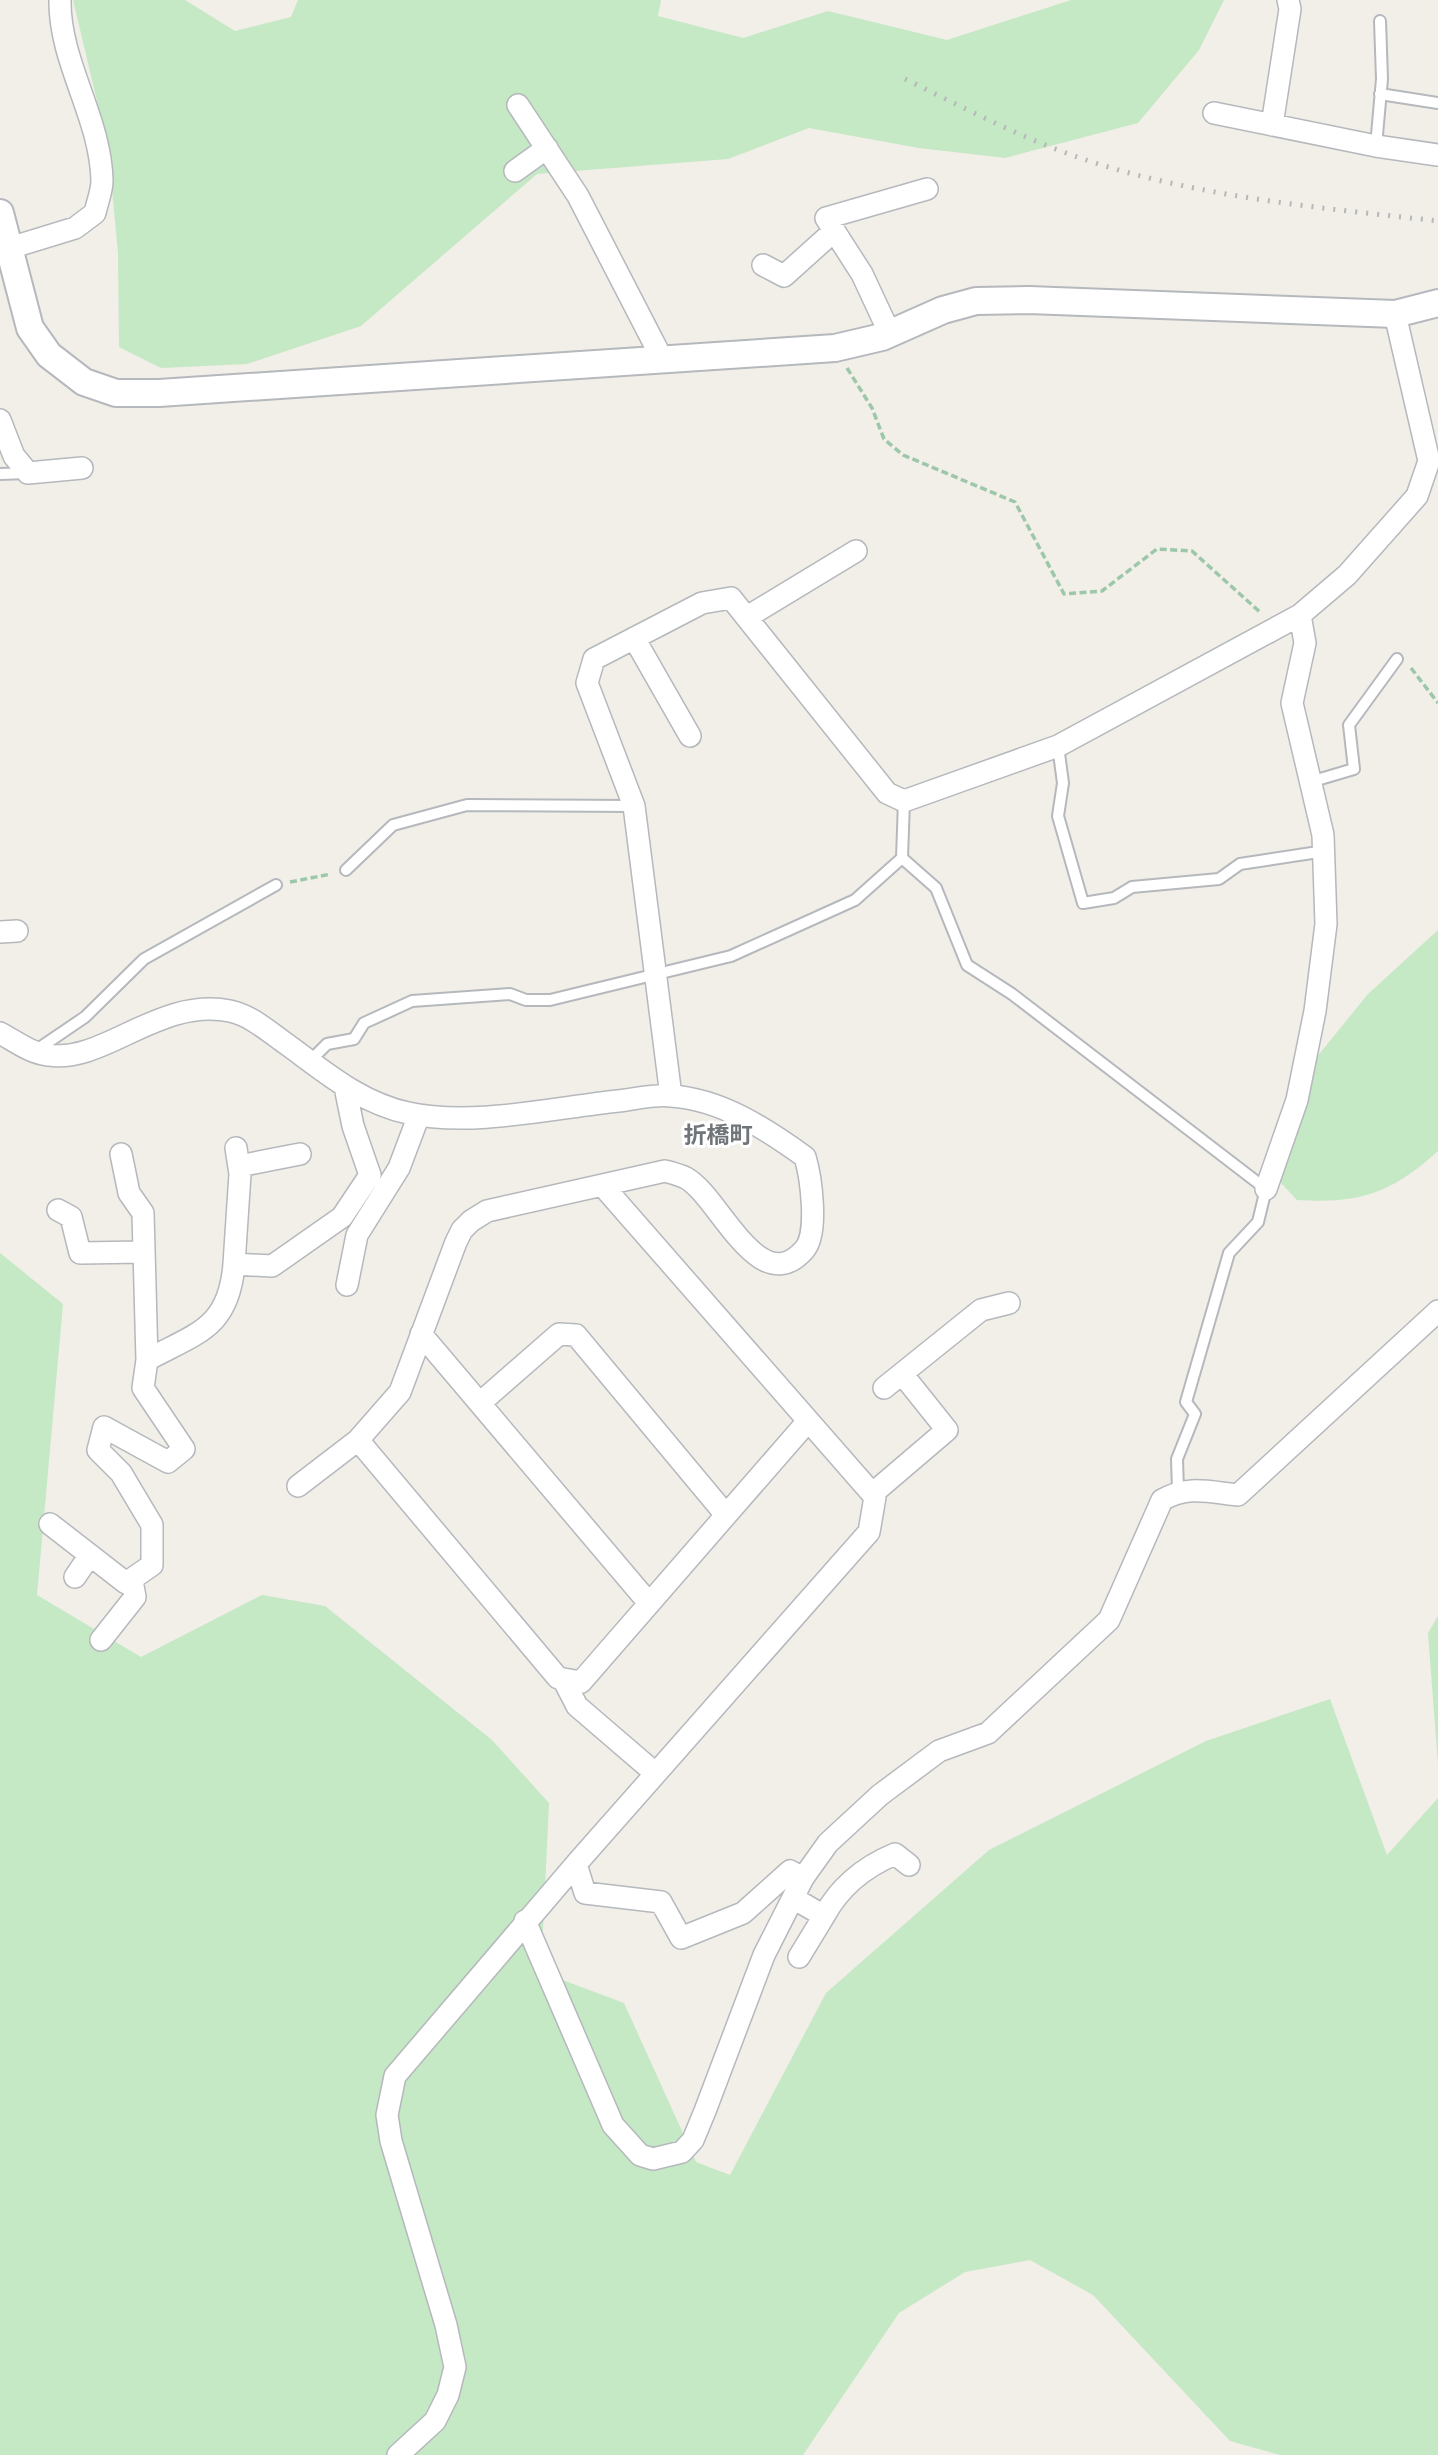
<svg xmlns="http://www.w3.org/2000/svg" width="1438" height="2455" font-family="Quicksand,'Noto Sans JP',sans-serif">
<style>
.green{fill:#c5e8c5}
.lines{fill:none;stroke-linecap:round;stroke-linejoin:round}
.service-casing{stroke:#b5b8bc;stroke-width:14}
.minor-casing{stroke:#b5b8bc;stroke-width:24}
.tertiary-casing{stroke:#b5b8bc;stroke-width:30}
.path{stroke:#9cc7a9;stroke-width:3.5;stroke-dasharray:7 3.5;stroke-linecap:butt}
.service{stroke:#fff;stroke-width:10}
.minor{stroke:#fff;stroke-width:21}
.tertiary{stroke:#fff;stroke-width:26}
.rail{stroke:#b6b7b8;stroke-width:5;stroke-dasharray:2 9;stroke-linecap:butt}
.labels{text-anchor:middle;stroke-width:6;stroke-linejoin:round;paint-order:stroke}
.quarter-label{font-size:23px;font-weight:bold;fill:#70757a;stroke:#fff}
</style>
<rect width="100%" height="100%" fill="#f1efe8"/>
<!-- green -->
<path class="green" d="M 73,0 L 185,0 L 235,31 L 291,17 L 298,0 L 661,0 L 658,16 L 743,38 L 828,11 L 947,40 L 1071,0 L 1224,0 L 1199,50 L 1138,123 L 1005,158 L 919,148 L 809,128 L 728,159 L 537,174 L 361,326 L 247,364 L 161,368 L 119,347 L 118,253 L 108,147 Z
M 1438,930 L 1438,1151 C 1392,1193 1359,1204 1297,1200 L 1280,1182 L 1272,1154 L 1316,1058 L 1368,994 Z
M 0,1253 L 63,1304 L 37,1595 L 141,1657 L 262,1595 L 325,1606 L 492,1740 L 549,1803 L 541,1972 L 624,2003 L 696,2162 L 730,2175 L 826,1993 L 989,1850 L 1206,1741 L 1330,1699 L 1387,1855 L 1438,1798 L 1438,2455 L 1280,2455 L 1230,2441 L 1093,2295 L 1030,2260 L 965,2272 L 899,2313 L 803,2455 L 0,2455 Z
M 1438,1616 L 1438,1765 L 1428,1633 Z"/>
<g class="lines">
<defs>
<path id="service" d="M 1380,94 L 1438,103
M 1376,146 L 1382,79 L 1380,21
M 0,474 L 28,473
M 1058,746 L 1063,783 L 1058,816 L 1083,903 L 1114,898 L 1132,887 L 1219,879 L 1240,864 L 1325,851
M 1310,782 L 1354,769 L 1349,725 L 1397,659
M 902,858 L 936,888 L 967,965 L 1012,994 L 1266,1189 L 1258,1222 L 1229,1253 L 1186,1402 L 1195,1414 L 1177,1459 L 1178,1491
M 346,870 L 393,825 L 467,805 L 634,806
M 35,1051 L 85,1017 L 144,959 L 276,885
M 310,1061 L 327,1044 L 354,1039 L 364,1023 L 412,1001 L 510,994 L 526,1000 L 550,1000 L 731,956 L 855,900 L 902,858 L 904,801"/>
<path id="minor" d="M 518,105 L 578,196 L 657,349 L 659,360
M 1214,113 L 1376,146 L 1438,155
M 1272,125 L 1290,9 L 1288,0
M 515,171 L 547,148
M 0,251 L 75,228 L 95,213 C 97,203 102,191 102,181 C 101,118 59,62 60,0
M 763,265 L 784,276 L 834,231
M 890,334 L 862,274 L 826,218 L 927,189
M 0,420 L 14,456 L 28,473 L 82,468
M 747,617 L 856,551
M 634,638 L 690,736
M 0,932 L 17,931
M 0,1033 C 15,1041 30,1053 48,1055 C 104,1064 158,997 230,1011 C 250,1015 268,1031 285,1043 C 324,1071 360,1103 408,1113 C 472,1127 552,1108 618,1101 C 635,1099 655,1094 671,1096 C 721,1099 766,1129 805,1157 C 811,1177 819,1234 804,1250 C 759,1301 719,1196 686,1178 C 680,1175 672,1173 665,1171 L 487,1211 L 471,1221 L 462,1230 L 456,1242 L 400,1392 L 358,1440 L 558,1678 L 581,1682 L 808,1421
M 671,1096 L 634,806 L 587,683 L 594,659 L 702,603 L 731,598 L 887,793 L 904,801 L 1058,746 L 1300,615 L 1347,575 L 1417,496 L 1429,461 L 1395,314
M 236,1148 L 240,1174 L 234,1264 L 272,1266 L 342,1217 L 370,1175 L 353,1126 L 345,1087
M 121,1154 L 129,1193 L 143,1213 L 147,1360 C 197,1333 229,1328 234,1264
M 239,1166 L 300,1154
M 603,1186 L 875,1497 L 869,1532 L 576,1864 L 585,1893 L 661,1902 L 681,1938 L 743,1913 L 790,1871 L 803,1878
M 1266,1189 L 1297,1100 L 1315,1011 L 1326,924 L 1323,835 L 1292,703 L 1305,643 L 1300,615
M 58,1210 L 71,1217 L 80,1253 L 144,1252
M 347,1285 L 357,1235 L 399,1168 L 419,1115
M 421,1334 L 648,1602
M 884,1388 L 981,1310 L 1009,1303
M 480,1403 L 559,1334 L 576,1335 L 726,1515
M 298,1486 L 358,1440
M 872,1494 L 947,1430 L 903,1375
M 50,1524 L 126,1583 L 152,1565 L 152,1525 L 121,1473 L 98,1450 L 104,1427 L 168,1462 L 184,1449 L 143,1388 L 147,1360
M 75,1577 L 90,1555
M 101,1640 L 135,1597 L 132,1580
M 563,1679 L 577,1706 L 655,1773
M 793,1898 L 824,1916 L 799,1957
M 824,1916 C 839,1888 864,1867 895,1854 L 909,1865
M 525,1921 L 613,2125 L 640,2155 L 653,2159 L 682,2152 L 693,2140 L 705,2111 L 764,1955 L 803,1878 L 828,1843 L 880,1795 L 939,1751 L 988,1733 L 1109,1620 L 1162,1500 C 1188,1485 1209,1492 1238,1495 L 1438,1311
M 398,2455 L 435,2421 L 448,2395 L 455,2367 L 446,2325 L 391,2141 L 387,2115 L 395,2076 L 576,1864"/>
<path id="tertiary" d="M 0,213 L 30,328 L 49,355 L 84,382 L 116,393 L 159,393 L 835,348 L 882,337 L 943,310 L 976,301 L 1029,300 L 1395,314 L 1438,303"/>
</defs>
<!-- service casing -->
<use href="#service" class="service-casing"/>
<!-- minor casing -->
<use href="#minor" class="minor-casing"/>
<!-- tertiary casing -->
<use href="#tertiary" class="tertiary-casing"/>
<!-- path -->
<path class="path" d="M 847,368 L 872,408 L 884,439 L 903,455 L 1015,502 L 1064,594 L 1102,591 L 1157,549 L 1192,551 L 1261,613
M 1411,668 L 1438,703
M 290,882 L 331,874"/>
<!-- service -->
<use href="#service" class="service"/>
<!-- minor -->
<use href="#minor" class="minor"/>
<!-- tertiary -->
<use href="#tertiary" class="tertiary"/>
<!-- rail -->
<path class="rail" d="M 905,79 C 964,108 1023,139 1086,160 C 1198,197 1321,208 1438,221"/>
</g>
<g class="labels">
<!-- quarter labels -->
<g class="quarter-label">
<text x="718" y="1143">折橋町</text>
</g>
</g>
</svg>
